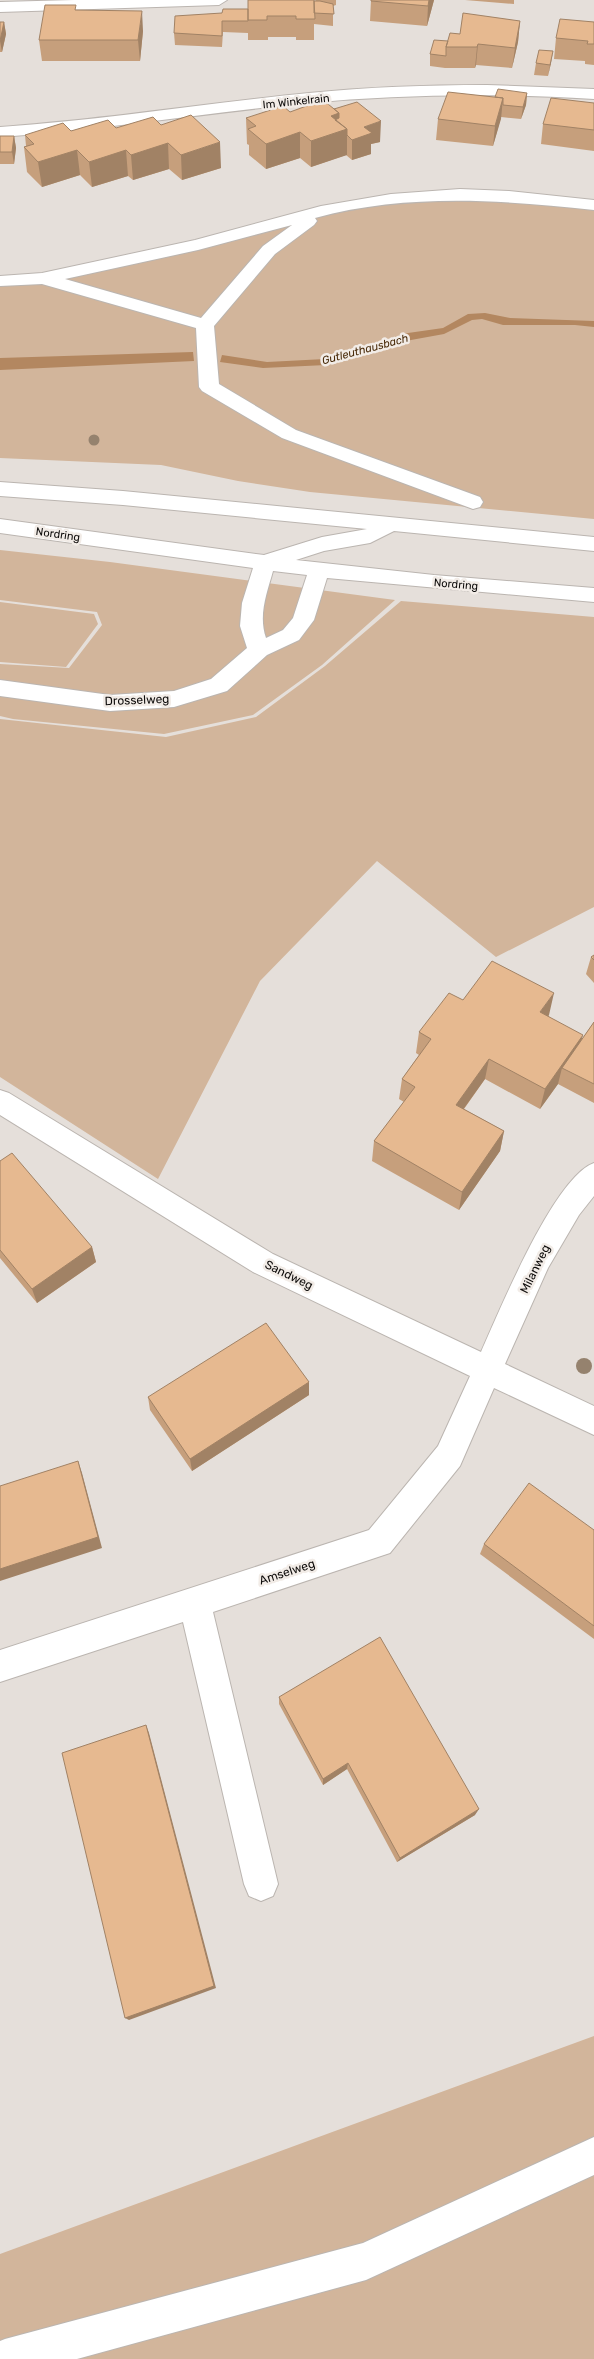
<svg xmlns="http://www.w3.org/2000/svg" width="594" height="2359" font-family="Rubik,sans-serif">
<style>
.green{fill:#d2b59b}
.water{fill:#b38760}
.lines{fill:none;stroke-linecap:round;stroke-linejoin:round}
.minor-casing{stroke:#bbb5b0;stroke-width:2}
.minor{fill:#fff;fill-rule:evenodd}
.tree{fill:#95826e}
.wall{fill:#c69f7c}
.shaded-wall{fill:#a18265}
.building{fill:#e6b990;stroke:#a18265}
.labels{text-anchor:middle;stroke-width:5;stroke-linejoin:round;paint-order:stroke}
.far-street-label{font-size:11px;fill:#0d0b0a;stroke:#f2ece7}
.far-water-label{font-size:11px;font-style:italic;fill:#482a09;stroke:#f2ece7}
.street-label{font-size:12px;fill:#0d0b0a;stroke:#f2ece7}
</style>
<rect width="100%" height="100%" fill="#e5dfda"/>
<!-- green -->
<path class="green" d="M 460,194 L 594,205 L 594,519 L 310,492 L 238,481 L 161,465 L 0,458 L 0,281 L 42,278 L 321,211 Z
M 0,550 L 110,562 L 395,600 L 322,665 L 253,715 L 164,734 L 13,719 L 0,716 L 0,664 L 69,668 L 102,625 L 97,612 L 0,600 Z
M 401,601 L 594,617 L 594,907 L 496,957 L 377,861 L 260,981 L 158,1179 L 0,1077 L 0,719 L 166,737 L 256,717 L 325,666 Z
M 0,602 L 94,614 L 98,624 L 66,667 L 0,662 Z
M 594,2036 L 594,2359 L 0,2359 L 0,2254 Z"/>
<!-- water -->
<path class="water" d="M 485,313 L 510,318 L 594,321 L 594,327 L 575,325 L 503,325 L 482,319 L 472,320 L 444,334 L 411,340 L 326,365 L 263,368 L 220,362 L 222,355 L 267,362 L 325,359 L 408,333 L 443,328 L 468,314 Z
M 193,352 L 194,361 L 0,370 L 0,358 Z"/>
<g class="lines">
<defs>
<path id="minor" d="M 74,0 L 227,0 L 219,5 L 0,12 L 0,2 Z
M 487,85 L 594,89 L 594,99 C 498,93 403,94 308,103 C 205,113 103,130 0,137 L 0,127 C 103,120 206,103 309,93 C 368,87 427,85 487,85 Z
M 460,189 L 509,191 L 594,200 L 594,210 C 501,200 407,193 315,218 L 317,221 L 314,225 L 275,254 L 214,326 L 219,384 L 296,430 L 480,497 L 483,502 L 480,507 L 473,509 L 282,438 L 202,391 L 199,387 L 196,328 L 42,284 L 0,286 L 0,276 L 42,273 L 195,240 L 321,206 L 391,194 ZM 292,225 L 263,246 L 201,318 L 65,279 L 198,250 Z
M 0,482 L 123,491 L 594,537 L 594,551 L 394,531 L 370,543 L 324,551 L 296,560 L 434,575 L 594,588 L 594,602 L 327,578 L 314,620 L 299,640 L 267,655 L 227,691 L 174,707 L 110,711 L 0,696 L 0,680 L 110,695 L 174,691 L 211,679 L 247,648 L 240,626 L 242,603 L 253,568 L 0,533 L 0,519 L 264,555 L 322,537 L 367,529 L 123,505 L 0,496 ZM 273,571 L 307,575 L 293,618 L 283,630 L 266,638 C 258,615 267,593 273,571 Z
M 0,1090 L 9,1093 L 273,1254 L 481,1352 C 499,1312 554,1177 594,1163 L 594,1196 L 579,1215 L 548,1268 L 505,1364 L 594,1406 L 594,1435 L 494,1388 L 460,1466 L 390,1553 L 213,1612 L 278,1884 L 273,1896 L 261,1901 L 249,1896 L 244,1884 L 183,1622 L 0,1682 L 0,1650 L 369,1530 L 438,1446 L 470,1376 L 253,1272 L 0,1115 Z
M 594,2137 L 594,2175 L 366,2280 L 77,2359 L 0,2359 L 0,2341 L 5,2339 L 363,2243 Z"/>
</defs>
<!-- minor casing -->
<use href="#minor" class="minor-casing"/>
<!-- minor -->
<use href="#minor" class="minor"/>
</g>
<!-- trees -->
<g class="tree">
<circle cx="94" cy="440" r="5.5"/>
<circle cx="584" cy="1366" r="8"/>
</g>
<!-- wall -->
<path class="wall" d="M 315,0 L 336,0 L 336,5 L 333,6 L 333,26 L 314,24 L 314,40 L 296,40 L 296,37 L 268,37 L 268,40 L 248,40 L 248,33 L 223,32 L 222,47 L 175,45 L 174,33 L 222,13 L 248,9 L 316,1 Z
M 371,0 L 434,0 L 427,26 L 370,21 Z
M 465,0 L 514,0 L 514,4 Z
M 76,10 L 143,31 L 140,61 L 42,61 L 39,40 Z
M 520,21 L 518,42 L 512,68 L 476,65 L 475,68 L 445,68 L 430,66 L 430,54 L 448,41 L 460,34 Z
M 0,22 L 4,22 L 6,34 L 2,52 L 0,52 Z
M 594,22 L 594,65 L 585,64 L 585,61 L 554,59 L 556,38 Z
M 536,63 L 551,63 L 548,76 L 534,75 Z
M 527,93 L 526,105 L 521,119 L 501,117 L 493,146 L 436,140 L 438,119 L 495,97 Z
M 594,103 L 594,151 L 541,144 L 543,124 Z
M 334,109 L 380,142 L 371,144 L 371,154 L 352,160 L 346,155 L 311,167 L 300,158 L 266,169 L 249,155 L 249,145 L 247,144 L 246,118 L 290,112 Z
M 161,125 L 221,168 L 182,180 L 169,169 L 133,180 L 128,176 L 92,187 L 80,175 L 42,187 L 27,172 L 24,147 L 26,146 L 25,135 Z
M 0,136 L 14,136 L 16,148 L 14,164 L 0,164 Z
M 594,955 L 594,983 L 586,974 L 591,957 Z
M 463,1000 L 549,1015 L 548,1016 L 582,1039 L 594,1022 L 594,1103 L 558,1084 L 540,1109 L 485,1079 L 464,1109 L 504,1131 L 500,1151 L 459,1210 L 372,1161 L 374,1141 L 404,1102 L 399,1099 L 402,1079 L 419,1055 L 416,1053 L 419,1032 Z
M 0,1161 L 92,1247 L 96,1262 L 37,1303 L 0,1258 Z
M 309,1382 L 309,1395 L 192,1471 L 150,1410 L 148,1397 Z
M 594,1530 L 594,1639 L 480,1554 L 484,1544 Z
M 279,1697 L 475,1815 L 397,1862 L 347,1769 L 323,1785 L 279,1704 Z"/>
<!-- shaded-wall -->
<path class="shaded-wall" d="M 429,0 L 434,0 L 427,26 L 428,6 Z
M 142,11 L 143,31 L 140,61 L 138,40 Z
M 520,21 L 518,42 L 512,68 L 515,48 Z
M 4,22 L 6,34 L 2,52 L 0,41 Z
M 478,44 L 476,65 L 475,68 L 477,47 Z
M 553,51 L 551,63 L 548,76 L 550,65 Z
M 527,93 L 526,105 L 521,119 L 523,107 Z
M 503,98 L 501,119 L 493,146 L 495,126 Z
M 339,113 L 339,128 L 331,116 Z
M 381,121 L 380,142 L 371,144 L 371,154 L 352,160 L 352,140 L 364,127 Z
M 347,129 L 347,155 L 311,167 L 311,141 Z
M 300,132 L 300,158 L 266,169 L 266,144 Z
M 14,136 L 16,148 L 14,164 L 12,152 Z
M 220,142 L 221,168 L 182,180 L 181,155 Z
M 168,143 L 169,169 L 133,180 L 131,155 Z
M 77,150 L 80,175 L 42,187 L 38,162 Z
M 126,150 L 128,176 L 92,187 L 89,162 Z
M 554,993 L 549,1015 L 535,1034 L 540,1012 Z
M 583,1035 L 577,1056 L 562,1068 L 558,1084 L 540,1109 L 545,1089 Z
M 489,1059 L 485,1079 L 452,1125 L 456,1105 Z
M 504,1131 L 500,1151 L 459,1210 L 462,1192 Z
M 92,1247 L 96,1262 L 37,1303 L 32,1289 Z
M 309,1382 L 309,1395 L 192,1471 L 190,1459 Z
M 78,1461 L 82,1473 L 102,1548 L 0,1581 L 0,1569 Z
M 146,1725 L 149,1733 L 216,1988 L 129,2020 L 125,2018 Z
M 348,1763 L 347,1769 L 323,1785 L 323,1779 Z
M 479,1809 L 475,1815 L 397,1862 L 400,1858 Z"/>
<!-- building -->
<path class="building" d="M 248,0 L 314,0 L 315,19 L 296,19 L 296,16 L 267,16 L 267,20 L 248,20 Z
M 371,0 L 429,0 L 428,6 L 371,1 Z
M 314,1 L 320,1 L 333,4 L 334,14 L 314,13 Z
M 45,5 L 76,5 L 75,10 L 142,11 L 138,40 L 39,40 Z
M 223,9 L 248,9 L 248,21 L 222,21 L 222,36 L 174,33 L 175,16 L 222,13 Z
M 463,13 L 520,21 L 515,48 L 478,44 L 477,47 L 446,47 L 450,33 L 460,34 Z
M 560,19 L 594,22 L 594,44 L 587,44 L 588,41 L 556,38 Z
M 0,22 L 4,22 L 0,41 Z
M 434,40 L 448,41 L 446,47 L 446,56 L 430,54 Z
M 539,50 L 553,51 L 550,65 L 536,63 Z
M 498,89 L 527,93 L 523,107 L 503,105 L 503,98 L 495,97 Z
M 448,92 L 503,98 L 495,126 L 438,119 Z
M 551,98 L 594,103 L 594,130 L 543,124 Z
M 323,100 L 339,113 L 331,116 L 347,129 L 311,141 L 300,132 L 266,144 L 248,129 L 256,126 L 246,118 L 283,106 L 290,112 Z
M 357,102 L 381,121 L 364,127 L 372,133 L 352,140 L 347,135 L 347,129 L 335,120 L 339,118 L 339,113 L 334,109 Z
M 191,115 L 220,142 L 181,155 L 168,143 L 131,155 L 126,150 L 89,162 L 77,150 L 38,162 L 24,147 L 34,144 L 25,135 L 63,123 L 71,131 L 108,120 L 116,128 L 153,117 L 161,125 Z
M 0,136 L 14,136 L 12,152 L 0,152 Z
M 594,955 L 594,960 L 591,957 Z
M 492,961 L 554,993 L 540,1012 L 583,1035 L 545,1089 L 489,1059 L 456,1105 L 504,1131 L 462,1192 L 374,1141 L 415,1087 L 402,1079 L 431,1039 L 419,1032 L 449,993 L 463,1000 Z
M 594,1022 L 594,1084 L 562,1068 Z
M 12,1153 L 92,1247 L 32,1289 L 0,1250 L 0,1161 Z
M 266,1323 L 309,1382 L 190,1459 L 148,1397 Z
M 78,1461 L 98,1537 L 0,1569 L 0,1486 Z
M 529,1483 L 594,1530 L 594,1626 L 484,1544 Z
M 380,1637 L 479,1809 L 400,1858 L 348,1763 L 323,1779 L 279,1697 Z
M 146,1725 L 214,1986 L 125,2018 L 62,1753 Z"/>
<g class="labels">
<!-- far-street labels -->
<g class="far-street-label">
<text transform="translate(296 101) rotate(-6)" y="4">Im Winkelrain</text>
<text transform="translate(58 534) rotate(8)" y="4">Nordring</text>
<text transform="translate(456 584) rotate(5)" y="4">Nordring</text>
</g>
<!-- far-water labels -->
<g class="far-water-label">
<text transform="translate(365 349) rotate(-15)" y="4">Gutleuthausbach</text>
</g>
<!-- street labels -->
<g class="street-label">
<text transform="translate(137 700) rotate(-2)" y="4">Drosselweg</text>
<text transform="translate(535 1269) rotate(-64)" y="4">Milanweg</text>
<text transform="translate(289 1275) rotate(26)" y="4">Sandweg</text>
<text transform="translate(287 1572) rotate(-18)" y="4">Amselweg</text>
</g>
</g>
</svg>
